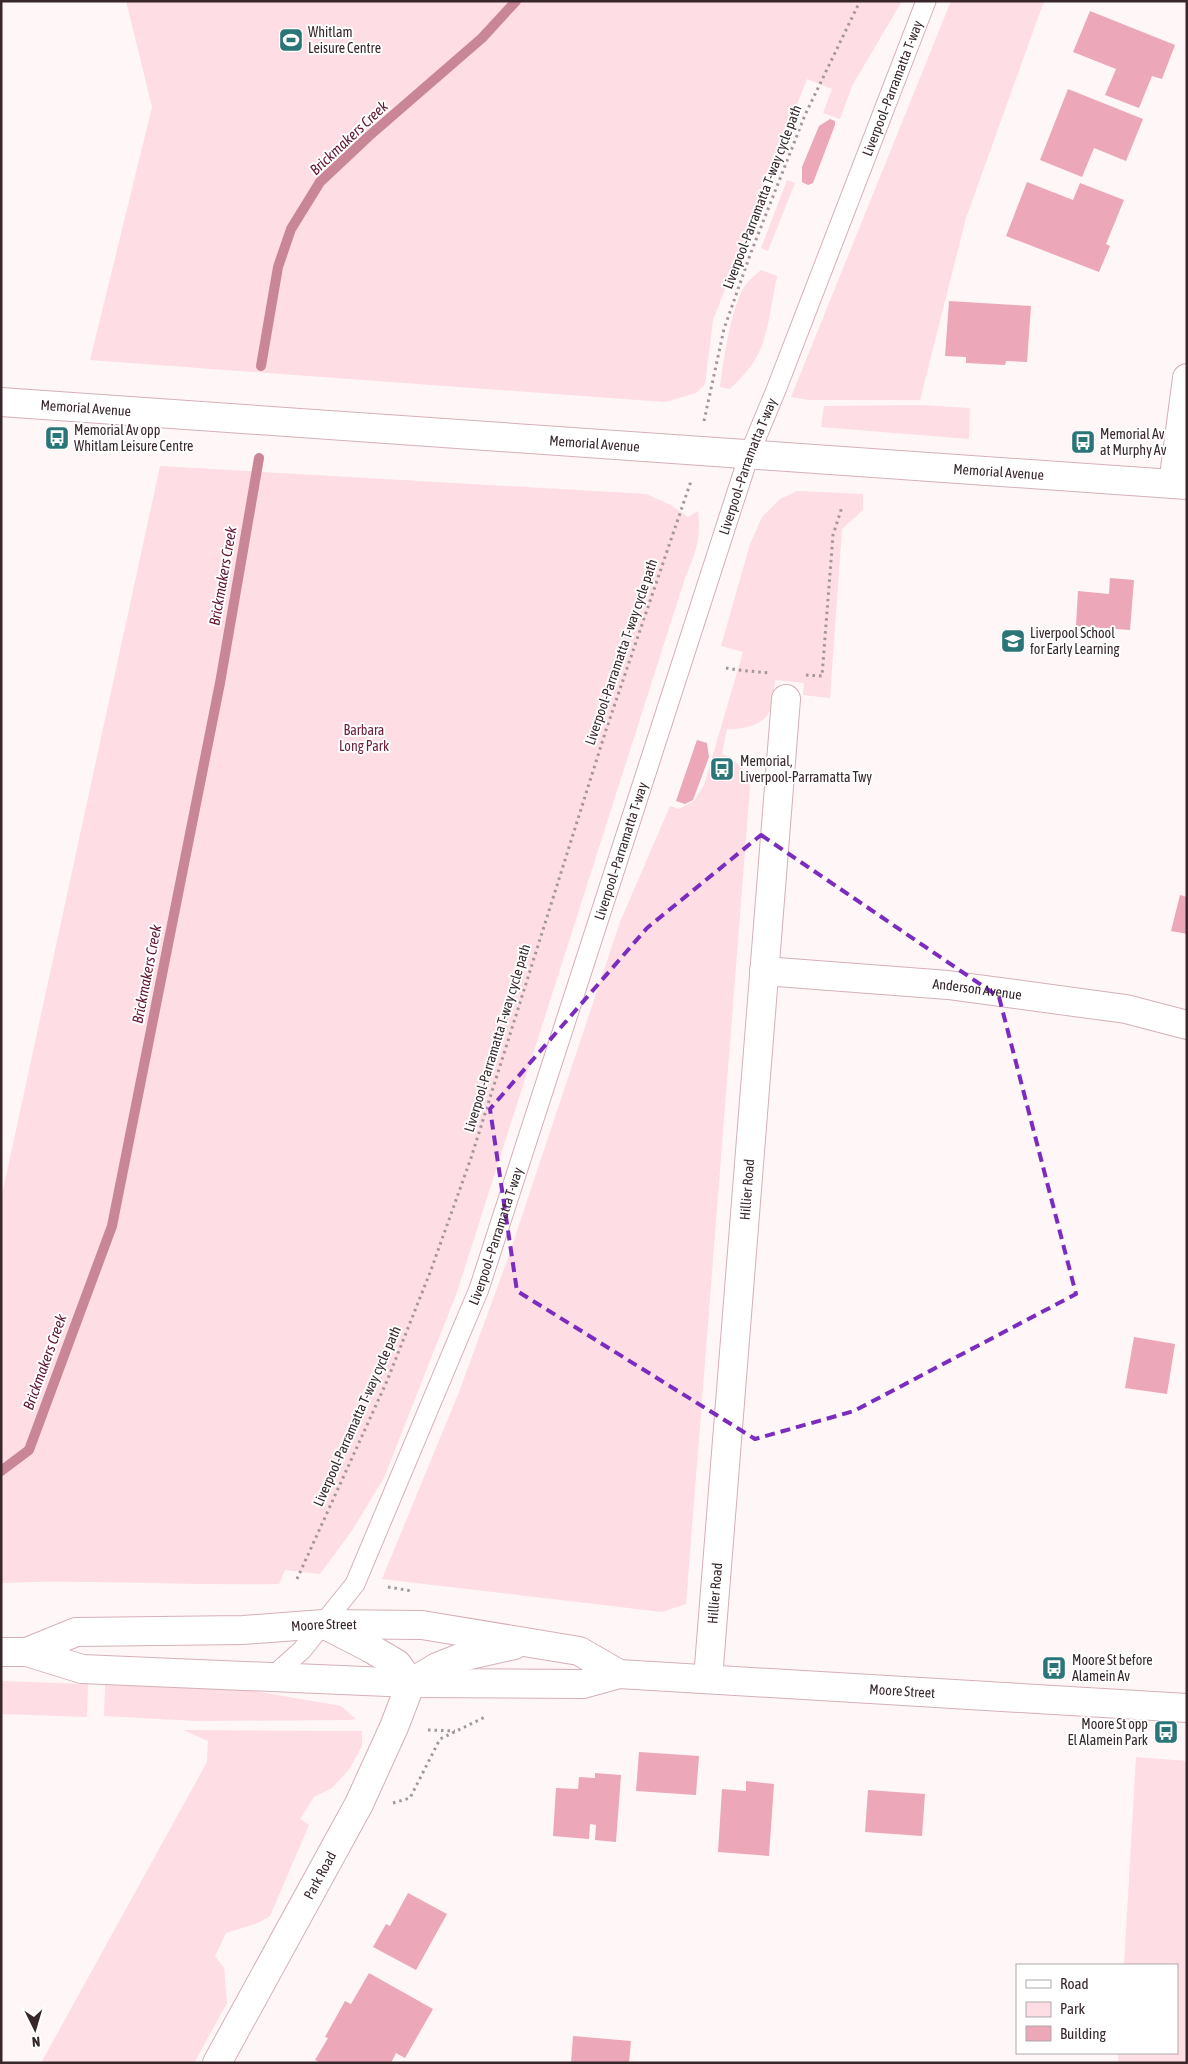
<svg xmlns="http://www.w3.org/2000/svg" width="1188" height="2064" font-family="'Asap Condensed',sans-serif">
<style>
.green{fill:#fedde4}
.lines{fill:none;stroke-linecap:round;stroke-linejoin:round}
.stream{stroke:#c88696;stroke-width:10}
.building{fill:#eca7b8}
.service-casing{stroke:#d6afb7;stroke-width:21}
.minor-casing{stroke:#d6afb7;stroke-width:30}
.tertiary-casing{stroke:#d6afb7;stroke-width:30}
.path{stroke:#a3979a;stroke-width:3;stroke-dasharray:2.5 4;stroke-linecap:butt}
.service{stroke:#fff;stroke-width:19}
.minor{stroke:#fff;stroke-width:28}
.tertiary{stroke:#fff;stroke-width:28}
.marked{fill:none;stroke:#7b2cbf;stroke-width:4;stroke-dasharray:10 6;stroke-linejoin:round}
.labels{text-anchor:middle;stroke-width:4;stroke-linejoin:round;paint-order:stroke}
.poi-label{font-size:14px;fill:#37272b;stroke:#fff;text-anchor:start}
.street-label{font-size:14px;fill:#37272b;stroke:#fff}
.park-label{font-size:14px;fill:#6c1e39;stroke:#fff}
.water-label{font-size:15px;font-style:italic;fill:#621431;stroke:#fff}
</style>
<rect width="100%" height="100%" fill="#fff6f8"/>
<!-- green -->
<path class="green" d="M 126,1 L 902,1 L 852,86 L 840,119 L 823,113 L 832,89 L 807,79 L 713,320 L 705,384 L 696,393 L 665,402 L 90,360 L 152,107 Z
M 951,1 L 1044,1 L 966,218 L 920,400 L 808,400 L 791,397 Z
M 787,180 L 795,183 L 768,251 L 761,248 Z
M 761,270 L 777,276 C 772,299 768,338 757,356 C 750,369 740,379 730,389 L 720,387 C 723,362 731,308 744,287 C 748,281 755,275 761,270 Z
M 920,405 L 970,408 L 969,439 L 821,427 L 824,406 Z
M 160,466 L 646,494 L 671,505 L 688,517 L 698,511 C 701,539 696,552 685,578 L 457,1292 L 384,1478 L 351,1532 L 320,1574 L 285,1570 L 279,1584 C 186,1586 94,1579 1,1583 L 1,1199 Z
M 797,491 L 863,494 L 863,510 L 842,529 L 830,698 L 803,695 L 804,683 L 775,680 C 774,689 774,700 771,708 C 764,727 743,729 727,729 L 722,754 C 740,763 744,767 750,787 L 686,1604 L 662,1612 L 382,1579 L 459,1392 L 508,1258 L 620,922 L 670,806 L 679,809 L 694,801 L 704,785 L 743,652 L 721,646 L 750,544 L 762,517 L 780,499 Z
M 1,1681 L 88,1684 L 87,1717 L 1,1714 Z
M 105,1685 L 236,1688 L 341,1706 L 356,1719 L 350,1720 L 198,1721 L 104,1716 Z
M 183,1730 L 362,1731 L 362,1746 L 350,1768 L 332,1788 L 314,1797 L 300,1819 L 309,1825 L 270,1916 L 258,1923 L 226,1933 L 215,1956 L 224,1968 L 227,2003 L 194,2063 L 41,2063 L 207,1762 L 208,1741 Z
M 1136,1757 L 1187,1761 L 1187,2063 L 1118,2063 L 1118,2053 L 1177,2053 L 1177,1965 L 1124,1965 Z"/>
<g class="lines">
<!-- stream -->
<path class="stream" d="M 261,366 L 278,267 L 291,229 L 320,182 L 369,136 L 482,38 L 516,1
M 1,1471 L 29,1450 L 112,1226 L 220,683 L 259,458"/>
</g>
<!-- building -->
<path class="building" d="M 1090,11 L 1175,45 L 1162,79 L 1152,76 L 1139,108 L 1105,95 L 1116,69 L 1073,52 Z
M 1068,89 L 1143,119 L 1126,161 L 1094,148 L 1082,177 L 1040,160 Z
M 830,119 L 835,121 L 835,125 L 813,183 L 808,185 L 802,182 L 802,167 L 819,126 Z
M 1027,182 L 1073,200 L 1080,183 L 1124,200 L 1106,244 L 1110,246 L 1099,272 L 1006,236 Z
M 949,301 L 1031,306 L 1027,362 L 1006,361 L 1005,365 L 966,363 L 966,357 L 945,356 Z
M 1110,578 L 1134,580 L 1130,630 L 1076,626 L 1078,591 L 1109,594 Z
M 697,740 L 707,743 L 709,757 L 693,800 L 685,804 L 676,801 Z
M 1180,895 L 1187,897 L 1187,934 L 1171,931 Z
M 1134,1337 L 1175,1344 L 1167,1394 L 1125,1388 Z
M 639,1752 L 699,1756 L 696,1795 L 636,1791 Z
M 595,1773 L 621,1775 L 616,1842 L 595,1840 L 596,1825 L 590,1824 L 589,1839 L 553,1836 L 556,1788 L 578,1789 L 579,1777 L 595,1778 Z
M 746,1781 L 774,1784 L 769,1856 L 718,1852 L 722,1789 L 746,1791 Z
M 868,1790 L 925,1794 L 922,1836 L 865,1832 Z
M 408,1893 L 447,1914 L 416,1970 L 373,1947 L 386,1924 L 390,1926 Z
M 369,1973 L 433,2009 L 405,2058 L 396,2053 L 391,2063 L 321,2063 L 315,2060 L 328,2038 L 325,2037 L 345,2001 L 351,2004 Z
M 573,2036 L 631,2041 L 629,2063 L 571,2063 Z"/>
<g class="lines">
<defs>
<g id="service">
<path id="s1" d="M 273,1676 L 302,1650 L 355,1584 L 479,1289 L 749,455 L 776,390 L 926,1"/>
</g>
<g id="minor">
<path d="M 1173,484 L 1187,378"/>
<path id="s2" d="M 764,971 L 948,985 L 1126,1009 L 1187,1025"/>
<path d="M 329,1627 L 370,1648 L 397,1664 L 411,1683"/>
<path id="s3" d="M 1,1652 L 27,1652 L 82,1669 L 411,1683 L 583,1684 L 619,1674 L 1187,1708"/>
<path id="s4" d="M 27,1652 L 76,1632 L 243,1630 L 323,1624 L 422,1625 L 579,1651 L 619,1674"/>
<path id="s5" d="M 708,1679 L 786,699"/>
<path d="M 412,1682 L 437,1667 L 465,1656 L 514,1645"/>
<path id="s6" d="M 217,2063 L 359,1804 L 394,1727 L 411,1683"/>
</g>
<g id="tertiary">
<path id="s7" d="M 1,402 L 1187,485"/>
</g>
</defs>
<!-- service casing -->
<use href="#service" class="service-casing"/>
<!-- minor casing -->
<use href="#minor" class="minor-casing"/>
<!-- tertiary casing -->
<use href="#tertiary" class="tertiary-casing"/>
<!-- path -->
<path class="path" d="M 704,421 L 724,329 L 750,255 L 805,115 L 860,1
M 726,668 L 738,670 L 770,673
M 806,675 L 822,676 L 833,535 L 842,507
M 297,1579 L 387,1381 L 431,1270 L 471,1158 L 606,730 L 691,481
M 388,1587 L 412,1591
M 428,1730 L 455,1731
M 393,1803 L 410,1798 L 440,1739 L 485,1717 L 485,1715"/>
<!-- service -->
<use href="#service" class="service"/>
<!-- minor -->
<use href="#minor" class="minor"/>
<!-- tertiary -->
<use href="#tertiary" class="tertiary"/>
</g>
<!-- marked area -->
<path class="marked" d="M 761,835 L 999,997 L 1076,1294 L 854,1411 L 755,1439 L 517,1291 L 490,1109 L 647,928 Z"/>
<!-- icons -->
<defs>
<symbol id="stadium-square" viewBox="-11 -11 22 22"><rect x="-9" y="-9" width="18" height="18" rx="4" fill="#2a7577" stroke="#fff"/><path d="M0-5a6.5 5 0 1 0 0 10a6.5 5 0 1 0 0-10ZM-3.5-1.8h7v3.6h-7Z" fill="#fff"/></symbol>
<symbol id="bus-square" viewBox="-11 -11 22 22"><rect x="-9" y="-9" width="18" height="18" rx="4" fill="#2a7577" stroke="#fff"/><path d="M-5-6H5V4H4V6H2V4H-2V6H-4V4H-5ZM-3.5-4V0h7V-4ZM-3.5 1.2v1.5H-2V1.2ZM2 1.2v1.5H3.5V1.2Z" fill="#fff"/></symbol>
<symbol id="school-square" viewBox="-11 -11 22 22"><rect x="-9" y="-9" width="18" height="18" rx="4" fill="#2a7577" stroke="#fff"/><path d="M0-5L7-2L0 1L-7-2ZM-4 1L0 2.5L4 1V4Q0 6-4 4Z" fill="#fff"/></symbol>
</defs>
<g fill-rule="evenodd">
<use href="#stadium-square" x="277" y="26" width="28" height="28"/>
<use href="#bus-square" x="43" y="424" width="28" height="28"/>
<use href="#bus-square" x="1069" y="428" width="28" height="28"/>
<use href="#school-square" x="999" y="627" width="28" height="28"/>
<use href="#bus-square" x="708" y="755" width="28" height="28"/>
<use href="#bus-square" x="1040" y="1654" width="28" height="28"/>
<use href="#bus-square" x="1152" y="1718" width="28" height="28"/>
</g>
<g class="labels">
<!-- poi labels -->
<g class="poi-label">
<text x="308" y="37">Whitlam<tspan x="308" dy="16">Leisure Centre</tspan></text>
<text x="74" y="435">Memorial Av opp<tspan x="74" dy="16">Whitlam Leisure Centre</tspan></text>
<text x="1100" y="439">Memorial Av<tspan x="1100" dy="16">at Murphy Av</tspan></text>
<text x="1030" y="638">Liverpool School<tspan x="1030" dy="16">for Early Learning</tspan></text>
<text x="740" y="766">Memorial,<tspan x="740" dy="16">Liverpool-Parramatta Twy</tspan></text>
<text x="1072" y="1665">Moore St before<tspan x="1072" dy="16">Alamein Av</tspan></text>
<text x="1148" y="1729" text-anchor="end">Moore St opp<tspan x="1148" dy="16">El Alamein Park</tspan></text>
</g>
<!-- street labels -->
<g class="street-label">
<text dy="5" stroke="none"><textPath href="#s1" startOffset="1714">Liverpool–Parramatta T-way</textPath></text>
<text transform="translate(762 197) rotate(-69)" y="5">Liverpool-Parramatta T-way cycle path</text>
<text dy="5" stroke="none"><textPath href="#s7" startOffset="85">Memorial Avenue</textPath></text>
<text dy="5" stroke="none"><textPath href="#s7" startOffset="595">Memorial Avenue</textPath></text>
<text dy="5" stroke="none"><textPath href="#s1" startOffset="1309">Liverpool–Parramatta T-way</textPath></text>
<text dy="5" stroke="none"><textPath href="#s7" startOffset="1000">Memorial Avenue</textPath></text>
<text transform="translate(621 652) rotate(-71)" y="5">Liverpool-Parramatta T-way cycle path</text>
<text dy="5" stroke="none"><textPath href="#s1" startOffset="904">Liverpool–Parramatta T-way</textPath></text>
<text dy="5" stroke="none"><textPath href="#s2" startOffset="214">Anderson Avenue</textPath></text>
<text transform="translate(497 1038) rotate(-73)" y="5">Liverpool-Parramatta T-way cycle path</text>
<text dy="5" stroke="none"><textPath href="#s5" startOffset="491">Hillier Road</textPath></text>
<text dy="5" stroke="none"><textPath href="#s1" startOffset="499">Liverpool–Parramatta T-way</textPath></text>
<text transform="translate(357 1416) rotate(-66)" y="5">Liverpool-Parramatta T-way cycle path</text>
<text dy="5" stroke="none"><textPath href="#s5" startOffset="86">Hillier Road</textPath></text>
<text dy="5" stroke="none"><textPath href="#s4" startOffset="301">Moore Street</textPath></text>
<text dy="5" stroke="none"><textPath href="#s3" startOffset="906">Moore Street</textPath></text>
<text dy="5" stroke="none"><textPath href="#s6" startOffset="214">Park Road</textPath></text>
</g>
<!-- park labels -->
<g class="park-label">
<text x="364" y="735">Barbara<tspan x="364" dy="16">Long Park</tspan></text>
</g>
<!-- water labels -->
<g class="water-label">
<text transform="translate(349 138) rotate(-43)" y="5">Brickmakers Creek</text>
<text transform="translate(223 576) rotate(-80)" y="5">Brickmakers Creek</text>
<text transform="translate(147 974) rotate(-79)" y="5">Brickmakers Creek</text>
<text transform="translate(45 1362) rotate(-70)" y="5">Brickmakers Creek</text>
</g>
</g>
<!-- border -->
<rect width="1188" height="2064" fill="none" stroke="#37272b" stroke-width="5"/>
<!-- legend -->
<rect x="1016" y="1964" width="162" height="90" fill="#ffffff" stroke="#afa9aa"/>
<rect x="1026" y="1980" width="25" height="8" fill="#ffffff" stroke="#afa9aa"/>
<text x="1060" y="1989" font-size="15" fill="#37272b">Road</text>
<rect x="1026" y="2002" width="25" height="15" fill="#fedde4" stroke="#afa9aa"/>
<text x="1060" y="2014" font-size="15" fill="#37272b">Park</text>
<rect x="1026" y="2026" width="25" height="15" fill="#eca7b8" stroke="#afa9aa"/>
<text x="1060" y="2039" font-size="15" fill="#37272b">Building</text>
<!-- north arrow -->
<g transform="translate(35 2029) rotate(175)" stroke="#ffffff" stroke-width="4" paint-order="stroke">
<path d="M0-4L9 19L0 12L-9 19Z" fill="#37272b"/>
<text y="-8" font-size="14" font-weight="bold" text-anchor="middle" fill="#37272b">N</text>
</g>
</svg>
